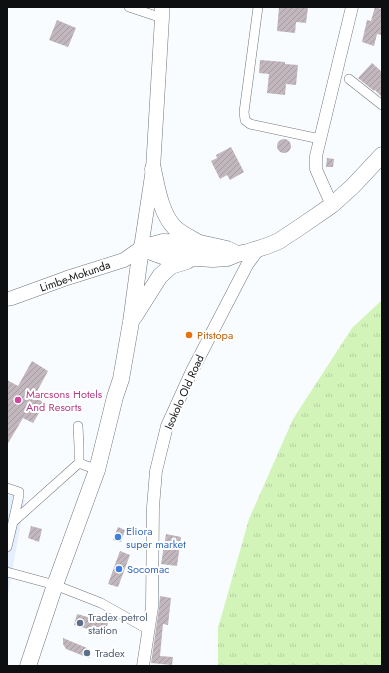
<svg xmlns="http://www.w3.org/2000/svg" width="389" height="673" font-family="Jost,sans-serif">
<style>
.built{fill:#e5effe}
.grass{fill:url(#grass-tufts)}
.building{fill:url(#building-hatch)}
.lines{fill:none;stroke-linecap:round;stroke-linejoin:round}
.street-casing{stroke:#71767d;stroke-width:10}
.secondary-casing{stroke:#71767d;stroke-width:13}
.primary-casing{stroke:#71767d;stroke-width:15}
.highway-casing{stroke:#71767d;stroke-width:17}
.street{stroke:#fff;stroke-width:9}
.secondary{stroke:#fff;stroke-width:12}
.primary{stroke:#fff;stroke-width:14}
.highway{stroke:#fff;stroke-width:16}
.food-dot{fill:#e8710a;stroke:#fff;stroke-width:1.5}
.hotel-dot{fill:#d1479c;stroke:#fff;stroke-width:1.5}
.shop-dot{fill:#3f7fe0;stroke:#fff;stroke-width:1.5}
.service-dot{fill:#5c6f8a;stroke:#fff;stroke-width:1.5}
.labels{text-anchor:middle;stroke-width:4;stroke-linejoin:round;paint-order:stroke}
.street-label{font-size:11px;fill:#0d0f11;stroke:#fff}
.food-label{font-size:11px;fill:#c56008;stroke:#fff;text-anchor:start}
.hotel-label{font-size:11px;fill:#b23c85;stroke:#fff;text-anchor:start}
.shop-label{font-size:11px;fill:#366cbe;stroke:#fff;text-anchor:start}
.service-label{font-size:11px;fill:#4e5e75;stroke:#fff;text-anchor:start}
</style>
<defs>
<pattern id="grass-tufts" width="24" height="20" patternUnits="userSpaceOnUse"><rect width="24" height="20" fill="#d3f4b9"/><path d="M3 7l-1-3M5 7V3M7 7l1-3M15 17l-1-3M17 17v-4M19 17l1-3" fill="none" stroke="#b4d09e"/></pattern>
<pattern id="building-hatch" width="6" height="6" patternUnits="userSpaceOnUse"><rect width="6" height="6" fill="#c1b7bc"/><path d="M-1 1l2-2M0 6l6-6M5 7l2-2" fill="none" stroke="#a59ca1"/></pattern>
</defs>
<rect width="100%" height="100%" fill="#f9fcff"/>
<!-- built -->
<path class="built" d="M 7,491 L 25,500 L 7,600 L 7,501 L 9,493 Z"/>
<!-- grass -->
<path class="grass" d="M 382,300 L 382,666 L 218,666 L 218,628 L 249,519 L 293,419 L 352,328 Z"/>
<!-- building -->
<path class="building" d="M 279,7 L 308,7 L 306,23 L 296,22 L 295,33 L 277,31 Z
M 375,7 L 382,9 L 382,35 L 377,34 L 374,46 L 362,42 L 367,20 L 371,21 Z
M 57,20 L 76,28 L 68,47 L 49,40 Z
M 260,60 L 285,62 L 285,64 L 298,65 L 296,85 L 286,84 L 285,95 L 267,93 L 269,74 L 259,73 Z
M 372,63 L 382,72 L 382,97 L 375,90 L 374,91 L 358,78 Z
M277 146a7 7 0 1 1 14 0a7 7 0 1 1-14 0Z
M 231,147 L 244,172 L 230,180 L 227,175 L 220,179 L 211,161 L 217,158 L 216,155 Z
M 327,158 L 334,159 L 333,167 L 326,167 Z
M 32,361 L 48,371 L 34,397 L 45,403 L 33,423 L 23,418 L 7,445 L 7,380 L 18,386 Z
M 31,526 L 42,529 L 39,542 L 28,538 Z
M 118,527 L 125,530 L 121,542 L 113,540 Z
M 166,534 L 181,537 L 177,566 L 161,564 Z
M 120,551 L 130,555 L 118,587 L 108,584 Z
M 160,596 L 171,598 L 168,625 L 163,624 L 160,656 L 173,657 L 172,665 L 151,663 L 159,608 Z
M 77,614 L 98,620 L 99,617 L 109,619 L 105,634 L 74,625 Z
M 63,638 L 87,648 L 90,652 L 89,658 L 66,649 L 63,644 Z"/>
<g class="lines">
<defs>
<path id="street" d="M 129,7 L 162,18
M 258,7 L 244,112 L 245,120 L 250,124 L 320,139
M 349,79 L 382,105
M 78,426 L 79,446 L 79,463 L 97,470
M 7,488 L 19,492 L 19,495 L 13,522
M 7,547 L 13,522 L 79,463
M 7,572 L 55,585 L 101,603 L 149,630"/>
<path id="secondary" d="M 332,205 L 322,183 L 316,169 L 316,156 L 352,7
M 143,666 L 152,607 L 153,507 L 156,471 L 167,426 L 192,371 L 247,265 L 258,250"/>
<path id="primary" d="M 7,299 L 12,298 L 67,278 L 124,260 L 141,248 L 153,169 L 162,18 L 162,7"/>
<path id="highway" d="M 153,169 C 157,188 161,214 175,228 C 180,233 192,239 199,243
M 141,248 L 162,256 L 213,259 L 227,258 L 237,254 L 248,252 L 267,246 L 279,241 L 303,225 L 332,205 L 353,186 L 382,155
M 141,248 L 163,242 L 200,243 L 227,249 L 237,254
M 134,317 L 160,276 L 171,266 L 187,261
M 28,666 L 55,585 L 97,470 L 115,397 L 121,379 L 131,322 L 141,248"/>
</defs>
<!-- street casing -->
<use href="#street" class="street-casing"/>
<!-- secondary casing -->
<use href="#secondary" class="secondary-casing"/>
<!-- primary casing -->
<use href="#primary" class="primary-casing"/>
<!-- highway casing -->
<use href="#highway" class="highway-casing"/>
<!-- street -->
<use href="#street" class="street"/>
<!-- secondary -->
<use href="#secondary" class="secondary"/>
<!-- primary -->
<use href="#primary" class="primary"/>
<!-- highway -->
<use href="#highway" class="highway"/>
</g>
<!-- markers -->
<circle class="food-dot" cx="189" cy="335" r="4"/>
<circle class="hotel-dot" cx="18" cy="400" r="4"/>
<g class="shop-dot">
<circle cx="118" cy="537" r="4"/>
<circle cx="119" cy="569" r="4"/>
</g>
<g class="service-dot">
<circle cx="80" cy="623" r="4"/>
<circle cx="87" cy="653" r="4"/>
</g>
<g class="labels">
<!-- street labels -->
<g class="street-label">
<text transform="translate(75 276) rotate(-19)" y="4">Limbe-Mokunda</text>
<text transform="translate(184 392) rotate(-66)" y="4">Isokolo Old Road</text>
</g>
<!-- food labels -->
<g class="food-label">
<text x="197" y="339">Pitstopa</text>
</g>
<!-- hotel labels -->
<g class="hotel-label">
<text x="26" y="398">Marcsons Hotels<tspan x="26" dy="13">And Resorts</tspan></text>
</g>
<!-- shop labels -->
<g class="shop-label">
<text x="126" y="535">Eliora<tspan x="126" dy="13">super market</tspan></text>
<text x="127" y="573">Socomac</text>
</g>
<!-- service labels -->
<g class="service-label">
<text x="88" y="621">Tradex petrol<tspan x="88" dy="13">station</tspan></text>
<text x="95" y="657">Tradex</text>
</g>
</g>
<!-- border -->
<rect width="389" height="673" fill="none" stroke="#0d0f11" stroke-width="16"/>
</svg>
